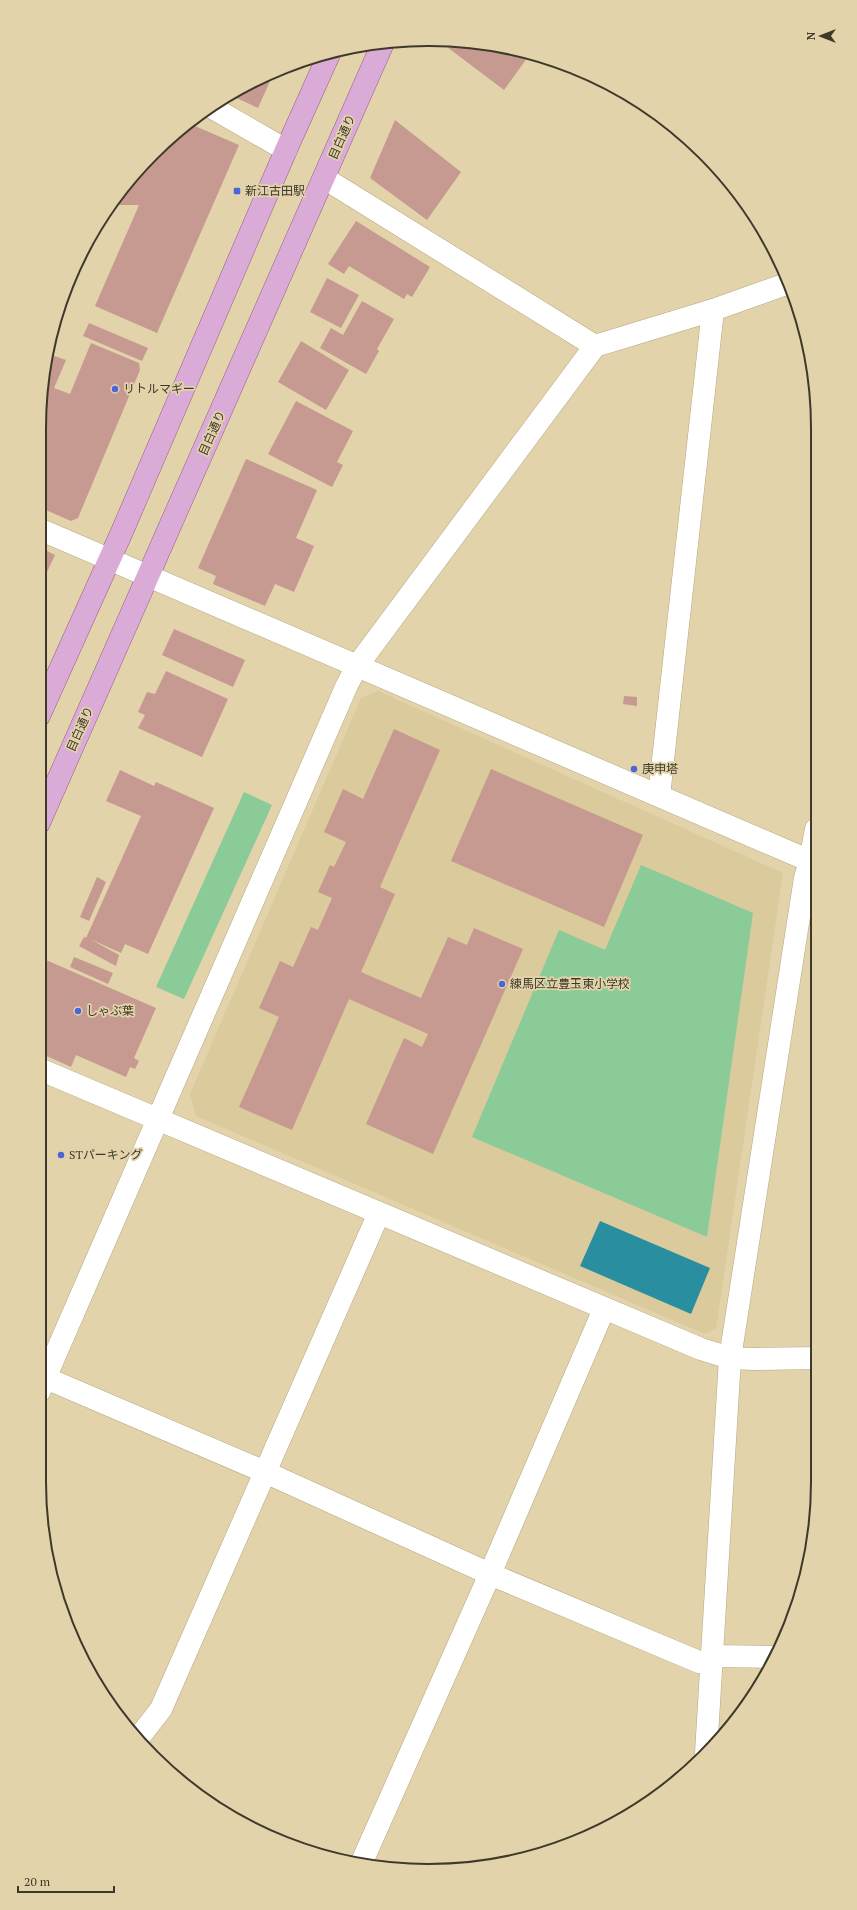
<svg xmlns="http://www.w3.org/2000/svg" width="857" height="1910" font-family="'PT Serif','Noto Sans JP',serif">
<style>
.built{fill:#dbca9b}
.green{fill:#8acb98}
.water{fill:#298fa0}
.building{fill:#c69991}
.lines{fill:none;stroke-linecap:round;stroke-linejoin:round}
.minor-casing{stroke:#b6a780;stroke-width:23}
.major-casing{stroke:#945f87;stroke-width:23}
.minor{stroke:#fff;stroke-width:22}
.major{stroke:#daabd6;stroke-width:22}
.poi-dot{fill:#4c65d9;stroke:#e2d3ab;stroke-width:1.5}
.labels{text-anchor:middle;stroke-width:3.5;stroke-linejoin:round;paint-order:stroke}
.street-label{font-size:12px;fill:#3f3929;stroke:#e2d3ab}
.poi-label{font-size:12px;fill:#3f3929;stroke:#e2d3ab;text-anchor:start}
.rim{fill:none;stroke:#3f3929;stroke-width:2}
</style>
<rect width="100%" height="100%" fill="#e2d3ab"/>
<!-- built -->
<path class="built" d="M 378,691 L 783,873 L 716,1329 L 705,1334 L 196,1116 L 190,1094 L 361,698 Z"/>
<!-- green -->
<path class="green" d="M 244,792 L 272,805 L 184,999 L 156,987 Z
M 641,865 L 753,913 L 707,1237 L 472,1137 L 559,930 L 605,950 Z"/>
<!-- water -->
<path class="water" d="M 600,1221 L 710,1268 L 691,1314 L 580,1266 Z"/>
<!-- building -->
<path class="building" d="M 439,41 L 480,42 L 530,54 L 504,90 Z
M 274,72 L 258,108 L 230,95 L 256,79 Z
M 395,120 L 461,172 L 427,220 L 370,178 Z
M 188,123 L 239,145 L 157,333 L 95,306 L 139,205 L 112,205 L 136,172 Z
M 356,221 L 430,267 L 412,297 L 407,294 L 404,299 L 349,266 L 344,274 L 328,264 Z
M 327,278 L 359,295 L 341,328 L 310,312 Z
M 362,301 L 394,319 L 377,349 L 379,351 L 366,374 L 320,348 L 331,328 L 343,335 Z
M 89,323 L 148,348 L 142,361 L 83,336 Z
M 301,341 L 349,370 L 326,410 L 278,382 Z
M 91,343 L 139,363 L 140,370 L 78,518 L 71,521 L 39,507 L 39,463 L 44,451 L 39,449 L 39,428 L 46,353 L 66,360 L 54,388 L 70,394 Z
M 296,401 L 353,431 L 337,462 L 343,465 L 332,487 L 268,454 Z
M 246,459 L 317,490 L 296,538 L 314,546 L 294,592 L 275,584 L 265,606 L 213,584 L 216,576 L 198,568 Z
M 39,547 L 55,555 L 39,589 Z
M 39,597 L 46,600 L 39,616 Z
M 174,629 L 245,660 L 233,687 L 162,655 Z
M 166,671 L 228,699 L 202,757 L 138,728 L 145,715 L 138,712 L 147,692 L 155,694 Z
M 624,696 L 637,697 L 637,706 L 623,704 Z
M 394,729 L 440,750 L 380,887 L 395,894 L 361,972 L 421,998 L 448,937 L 467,945 L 474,928 L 523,949 L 433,1154 L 366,1124 L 404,1038 L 422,1047 L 428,1034 L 349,999 L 292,1130 L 239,1107 L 279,1017 L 259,1008 L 280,961 L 293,967 L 311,927 L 318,930 L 332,898 L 318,892 L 330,865 L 334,867 L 346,842 L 324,832 L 343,789 L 363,799 Z
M 491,769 L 643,835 L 604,927 L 451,861 Z
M 120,770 L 154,786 L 156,782 L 214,808 L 148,954 L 125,944 L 121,953 L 90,939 L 119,955 L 116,966 L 79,946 L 84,937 L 86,938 L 141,816 L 106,801 Z
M 97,877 L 106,882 L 89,921 L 80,917 Z
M 74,957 L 113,973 L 108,984 L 70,967 Z
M 46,960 L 156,1008 L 134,1058 L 139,1061 L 135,1069 L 130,1067 L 126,1077 L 76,1055 L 71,1067 L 40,1053 L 44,1044 L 39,1042 L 39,976 Z"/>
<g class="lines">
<defs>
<path id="minor" d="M 211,107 L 286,150
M 324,178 L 595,346
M 39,529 L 810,861 L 816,862
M 659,796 L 713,310
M 39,1069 L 701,1349 L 730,1358 L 754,1359 L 818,1358
M 39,1377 L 55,1382 L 265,1472 L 490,1574 L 699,1662 L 710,1664
M 39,1392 L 347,685 L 357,666 L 595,346 L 713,310 L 789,283
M 712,1656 L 775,1657
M 137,1740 L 161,1709 L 379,1213
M 706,1753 L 730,1358 L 805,878 L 810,861 L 816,829
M 361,1864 L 490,1574 L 604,1309"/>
<path id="major" d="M 39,716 L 121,534 L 286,150 L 330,52
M 39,823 L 383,43"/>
</defs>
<!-- minor casing -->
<use href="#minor" class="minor-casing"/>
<!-- major casing -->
<use href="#major" class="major-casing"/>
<!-- minor -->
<use href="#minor" class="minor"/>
<!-- major -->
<use href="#major" class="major"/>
</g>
<!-- markers -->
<g class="poi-dot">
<rect x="233" y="187" width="8" height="8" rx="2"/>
<circle cx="115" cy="389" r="4"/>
<circle cx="634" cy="769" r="4"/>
<circle cx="502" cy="984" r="4"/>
<circle cx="78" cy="1011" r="4"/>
<circle cx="61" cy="1155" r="4"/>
</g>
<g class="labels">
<!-- street labels -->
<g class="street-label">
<text transform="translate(342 137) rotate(-66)" y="4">目白通り</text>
<text transform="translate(212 433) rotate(-66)" y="4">目白通り</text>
<text transform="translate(80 729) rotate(-66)" y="4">目白通り</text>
</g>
<!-- poi labels -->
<g class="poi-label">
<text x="245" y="195">新江古田駅</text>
<text x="123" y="393">リトルマギー</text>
<text x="642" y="773">庚申塔</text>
<text x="510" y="988">練馬区立豊玉東小学校</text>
<text x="86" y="1015">しゃぶ葉</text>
<text x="69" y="1159">STパーキング</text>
</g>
</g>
<!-- crop -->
<path d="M0 0H857V1910H0ZM428 46H429A382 382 0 0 1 811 428V1482A382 382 0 0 1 429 1864H428A382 382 0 0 1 46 1482V428A382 382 0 0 1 428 46Z" fill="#e2d3ab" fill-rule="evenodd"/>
<path class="rim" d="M428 46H429A382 382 0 0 1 811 428V1482A382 382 0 0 1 429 1864H428A382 382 0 0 1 46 1482V428A382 382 0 0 1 428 46Z"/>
<!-- north arrow -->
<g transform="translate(821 36) rotate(270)" stroke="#e2d3ab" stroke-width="3" paint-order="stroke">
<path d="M0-3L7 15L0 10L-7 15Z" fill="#3f3929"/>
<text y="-6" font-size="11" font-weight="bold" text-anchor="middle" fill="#3f3929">N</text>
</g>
<!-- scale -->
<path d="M18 1886v6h96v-6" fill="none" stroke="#3f3929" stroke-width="2"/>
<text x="24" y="1886" font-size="12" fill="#3f3929" stroke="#e2d3ab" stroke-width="3" paint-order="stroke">20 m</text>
</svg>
